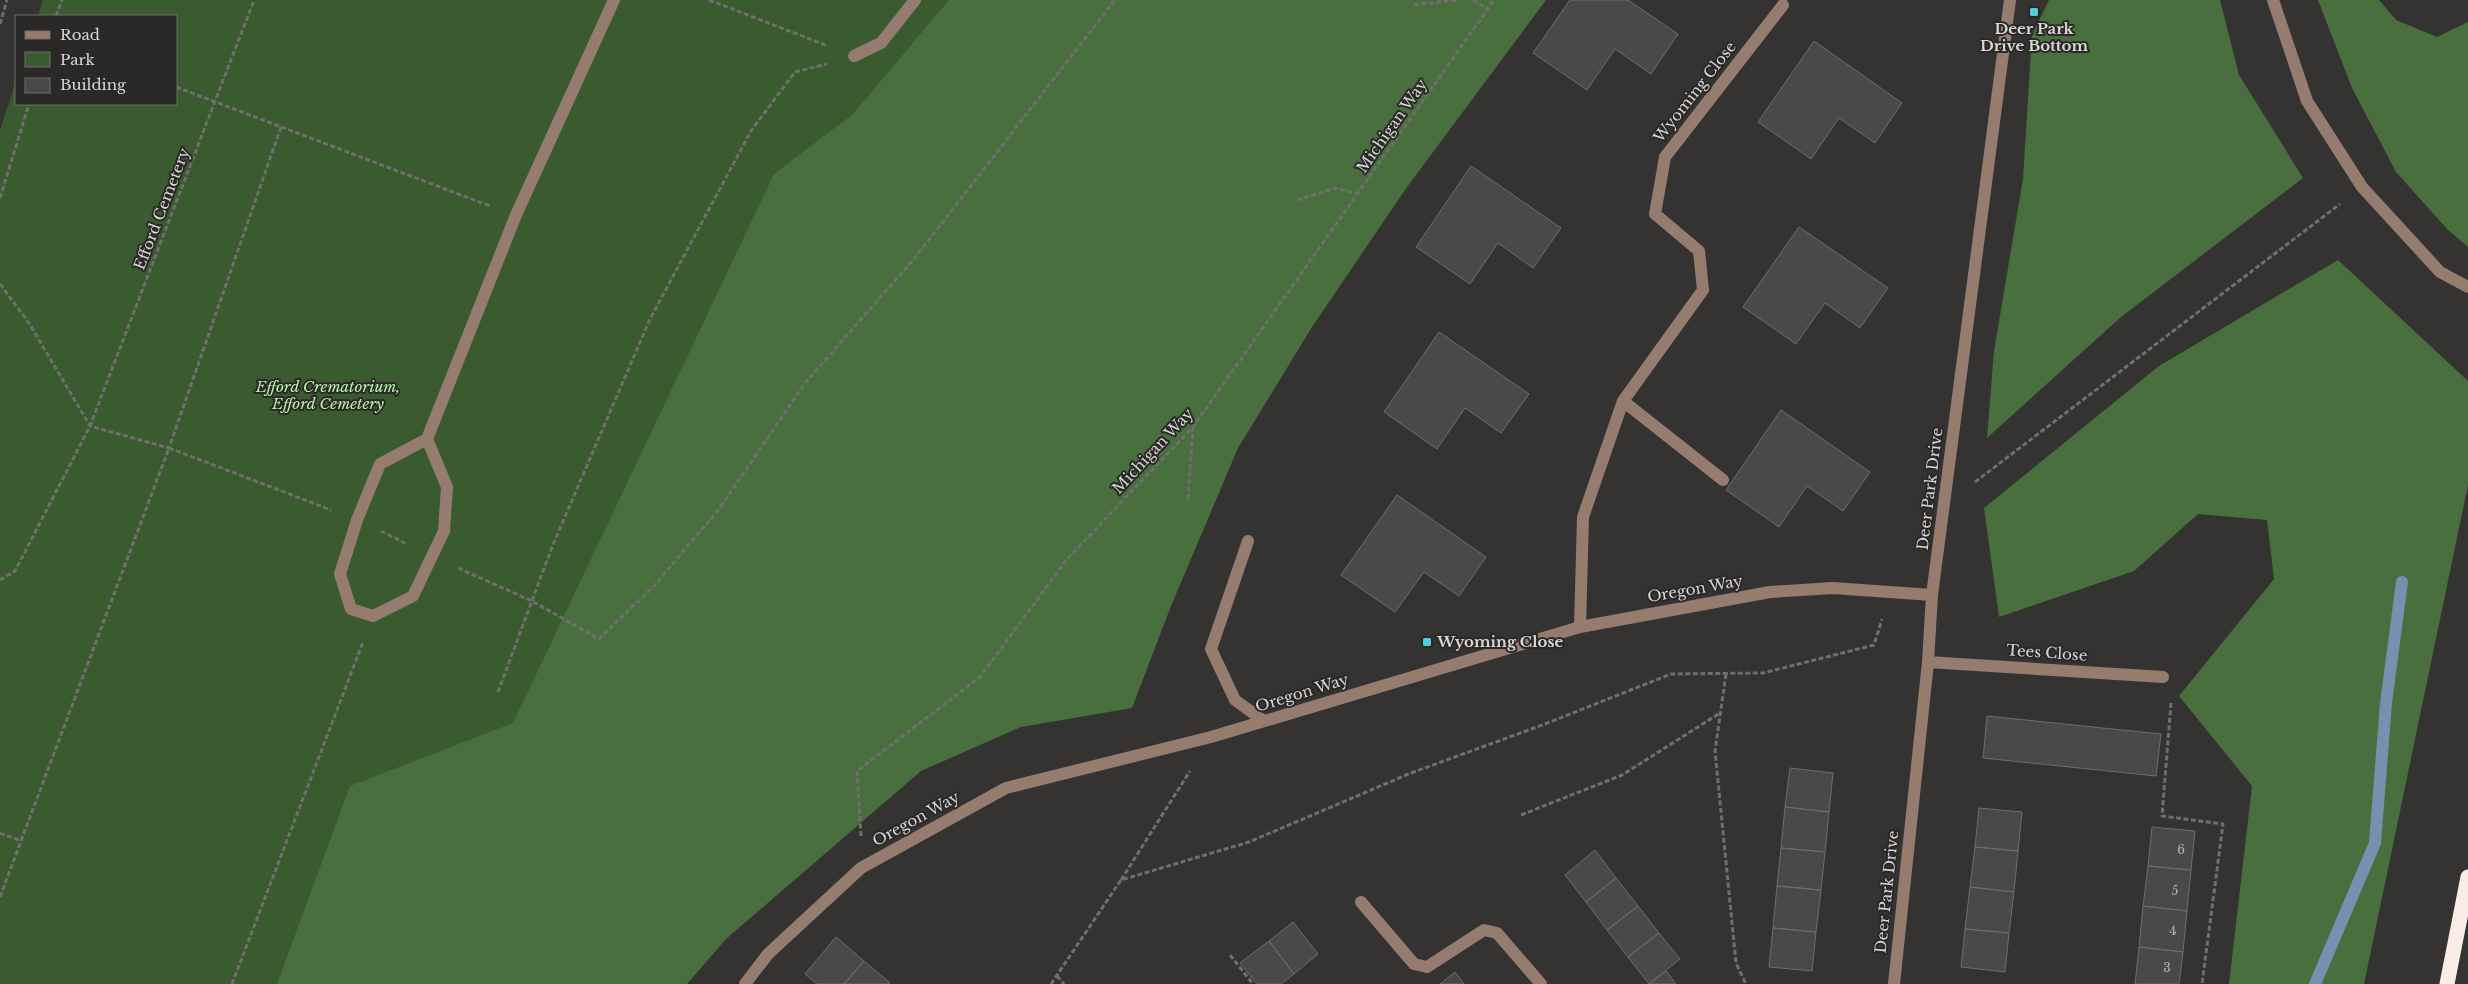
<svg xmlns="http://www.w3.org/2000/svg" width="2468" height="984" font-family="'Libre Baskerville',serif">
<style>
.green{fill:#395b2f}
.forest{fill:#496f3f}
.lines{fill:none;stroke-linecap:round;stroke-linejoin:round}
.stream{stroke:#7790b0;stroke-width:12}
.building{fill:#4b4947;stroke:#6f6d6a}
.path{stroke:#706f6d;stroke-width:3;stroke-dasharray:5 2.5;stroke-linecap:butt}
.minor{stroke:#967c6f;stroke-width:12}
.highway{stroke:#faece6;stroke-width:15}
.poi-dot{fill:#52cbd7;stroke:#2b2927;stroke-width:2}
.labels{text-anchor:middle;stroke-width:4;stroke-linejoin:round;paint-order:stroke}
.number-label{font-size:12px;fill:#b5b4b2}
.poi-label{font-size:15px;font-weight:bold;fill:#d8d7d5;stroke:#2b2927}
.street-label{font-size:15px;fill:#d8d7d5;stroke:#2b2927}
.park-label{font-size:15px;font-style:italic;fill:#baf4aa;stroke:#2b2927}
</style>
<rect width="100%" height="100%" fill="#353331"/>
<!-- green -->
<path class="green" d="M 43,0 L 972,0 L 529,767 L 295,984 L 0,984 L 0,130 L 16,81 L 16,104 L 176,104 L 176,16 L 38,16 Z"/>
<!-- forest -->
<path class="forest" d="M 949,0 L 1546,0 L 1407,187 L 1312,327 L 1238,448 L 1171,606 L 1132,708 L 1021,727 L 921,771 L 726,939 L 687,984 L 277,984 L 350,786 L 513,723 L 774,174 L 853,114 Z
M 2049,0 L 2220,0 L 2239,75 L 2303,178 L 2121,317 L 1987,438 L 1994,351 L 2023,179 L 2032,35 Z
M 2318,0 L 2379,0 L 2396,20 L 2437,37 L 2468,22 L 2468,247 L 2447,229 L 2396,172 L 2352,88 Z
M 2338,260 L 2468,381 L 2468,485 L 2364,984 L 2229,984 L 2252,786 L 2179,696 L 2274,579 L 2267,520 L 2198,514 L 2134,571 L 1999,617 L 1984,508 L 2159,366 Z"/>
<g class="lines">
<!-- stream -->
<path class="stream" d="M 2315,984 L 2375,843 L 2386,703 L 2402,582"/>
</g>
<!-- building -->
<path class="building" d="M 1570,0 L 1628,0 L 1678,34 L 1651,74 L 1615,49 L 1587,90 L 1533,53 Z
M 1814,41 L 1902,103 L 1875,143 L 1839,118 L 1811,159 L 1758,122 Z
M 1471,166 L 1561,228 L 1533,268 L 1498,243 L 1470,284 L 1416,247 Z
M 1799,227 L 1888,288 L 1860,328 L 1825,303 L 1796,344 L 1743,307 Z
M 1439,332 L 1529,394 L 1501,433 L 1465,408 L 1437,449 L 1384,412 Z
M 1781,410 L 1870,472 L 1843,511 L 1807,486 L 1779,527 L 1726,490 Z
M 1397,495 L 1486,557 L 1459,596 L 1424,572 L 1395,612 L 1341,575 Z
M 1987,716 L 2161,734 L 2156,776 L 1983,758 Z
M 1790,768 L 1833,773 L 1829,812 L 1785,807 Z
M 1785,807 L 1829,812 L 1825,852 L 1781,848 Z
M 1979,808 L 2022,812 L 2018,851 L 1975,847 Z
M 2152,827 L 2195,831 L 2191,870 L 2148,866 Z
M 1975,847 L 2018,851 L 2014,892 L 1970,887 Z
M 1781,848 L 1825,852 L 1821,890 L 1777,886 Z
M 1595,850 L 1616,878 L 1586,902 L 1565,875 Z
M 2148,866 L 2191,870 L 2187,911 L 2143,906 Z
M 1616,878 L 1638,906 L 1607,930 L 1586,902 Z
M 1777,886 L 1821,890 L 1816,932 L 1773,928 Z
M 1970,887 L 2014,892 L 2009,933 L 1965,929 Z
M 1638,906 L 1659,933 L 1628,957 L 1607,930 Z
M 2143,906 L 2187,911 L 2183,952 L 2139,947 Z
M 1293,922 L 1318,954 L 1294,974 L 1269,941 Z
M 1773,928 L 1816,932 L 1812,971 L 1769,967 Z
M 1965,929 L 2009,933 L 2005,972 L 1961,967 Z
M 1659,933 L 1680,959 L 1649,984 L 1628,957 Z
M 836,937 L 864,961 L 844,984 L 817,984 L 805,974 Z
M 1269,941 L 1294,974 L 1281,984 L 1257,984 L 1240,963 Z
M 2139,947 L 2183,952 L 2179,984 L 2135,984 Z
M 864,961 L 890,983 L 888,984 L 844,984 Z
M 1666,971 L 1676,984 L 1648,984 L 1649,984 Z
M 1455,972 L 1464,984 L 1440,984 Z"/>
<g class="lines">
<!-- path -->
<path class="path" d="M 709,0 L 828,46
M 1473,0 L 1488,9
M 1414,5 L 1456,0
M 56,16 L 62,0
M 0,24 L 7,0
M 176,87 L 490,206
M 0,198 L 29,104
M 1297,200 L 1335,188 L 1357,194
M 0,284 L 29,323 L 90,426 L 169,448 L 281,127
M 1975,482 L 2340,204
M 1188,499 L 1193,428
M 381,531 L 407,544
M 458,568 L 532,601 L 599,639 L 653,587 L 719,509 L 805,383 L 914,259 L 1115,0
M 0,580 L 15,571 L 90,426 L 254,0
M 1726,674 L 1715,751 L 1736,963 L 1746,984
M 498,692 L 552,547 L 650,319 L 751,131 L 795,72 L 827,64
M 2171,703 L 2162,816 L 2223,824 L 2202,984
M 1521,815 L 1622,775 L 1720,713
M 0,833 L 21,841 L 169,448 L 331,510
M 861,836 L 857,771 L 980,677 L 1068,558 L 1193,427 L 1494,0
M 1121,880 L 1190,771
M 0,897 L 21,841
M 1230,955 L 1253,984
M 1057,976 L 1064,984
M 232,984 L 363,642
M 1051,984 L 1121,880 L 1249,842 L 1411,773 L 1545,724 L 1671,674 L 1763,673 L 1874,645 L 1882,619"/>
<!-- minor -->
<path class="minor" d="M 2273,0 L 2307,101 L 2362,187 L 2440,272 L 2468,287
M 854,56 L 881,43 L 915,0
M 1623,401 L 1723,480
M 427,439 L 380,464 L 357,520 L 340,574 L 351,609 L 373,616 L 413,596 L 444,531 L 447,487 L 427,439 L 516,215 L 614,0
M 1248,541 L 1211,649 L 1235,700 L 1264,721
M 1580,627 L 1583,517 L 1623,401 L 1703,290 L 1699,251 L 1655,214 L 1665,157 L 1783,5
M 1928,662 L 2163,677
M 1361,902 L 1414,964 L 1427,967 L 1484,930 L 1497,933 L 1541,984
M 745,984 L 768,954 L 861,868 L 1006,788 L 1211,737 L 1580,627 L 1770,592 L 1833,588 L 1932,595
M 1894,984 L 1928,662 L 1932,595 L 2010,0"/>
<!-- highway -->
<path class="highway" d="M 2447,984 L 2468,877"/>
</g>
<!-- markers -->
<g class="poi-dot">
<rect x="2029" y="7" width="10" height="10" rx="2.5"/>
<rect x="1422" y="637" width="10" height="10" rx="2.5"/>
</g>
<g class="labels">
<!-- number labels -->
<g class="number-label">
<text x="2181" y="854">6</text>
<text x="2175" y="895">5</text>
<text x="2173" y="935">4</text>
<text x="2167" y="972">3</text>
</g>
<!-- poi labels -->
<g class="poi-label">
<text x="2034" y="34">Deer Park<tspan x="2034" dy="17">Drive Bottom</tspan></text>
<text x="1437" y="647" text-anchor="start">Wyoming Close</text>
</g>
<!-- street labels -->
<g class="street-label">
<text transform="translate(1695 92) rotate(-52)" y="5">Wyoming Close</text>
<text transform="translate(1392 126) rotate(-55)" y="5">Michigan Way</text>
<text transform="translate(162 209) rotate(-69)" y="5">Efford Cemetery</text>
<text transform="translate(1153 451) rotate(-47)" y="5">Michigan Way</text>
<text transform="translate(1930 489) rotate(-83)" y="5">Deer Park Drive</text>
<text transform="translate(1695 589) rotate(-10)" y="5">Oregon Way</text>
<text transform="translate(2047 653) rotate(4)" y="5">Tees Close</text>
<text transform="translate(1302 693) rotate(-17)" y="5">Oregon Way</text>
<text transform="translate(916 819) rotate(-29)" y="5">Oregon Way</text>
<text transform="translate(1887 892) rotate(-84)" y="5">Deer Park Drive</text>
</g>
<!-- park labels -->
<g class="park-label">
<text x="328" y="392">Efford Crematorium,<tspan x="328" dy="17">Efford Cemetery</tspan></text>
</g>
</g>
<!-- legend -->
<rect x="15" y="15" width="162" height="90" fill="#2b2927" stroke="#706f6d"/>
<rect x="25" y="31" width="25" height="8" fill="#967c6f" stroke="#706f6d"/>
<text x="60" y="40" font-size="15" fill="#d8d7d5">Road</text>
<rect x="25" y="52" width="25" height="15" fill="#395b2f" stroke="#706f6d"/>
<text x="60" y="65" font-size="15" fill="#d8d7d5">Park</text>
<rect x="25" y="78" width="25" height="15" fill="#4b4947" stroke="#706f6d"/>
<text x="60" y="90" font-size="15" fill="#d8d7d5">Building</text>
</svg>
